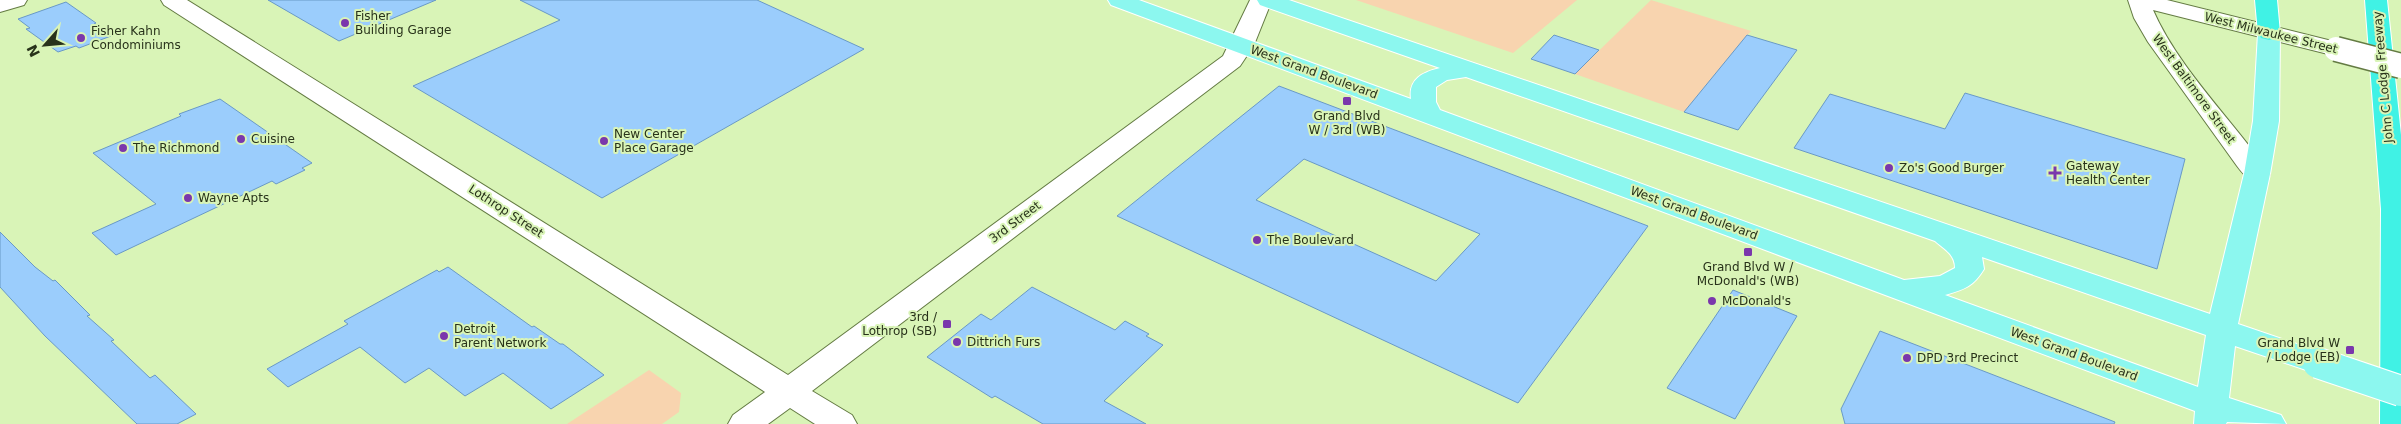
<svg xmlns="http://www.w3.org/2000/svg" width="2401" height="424" font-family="'DejaVu Sans',sans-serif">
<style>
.green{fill:#f8d4af}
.building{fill:#9bcdfc;stroke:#6999c6;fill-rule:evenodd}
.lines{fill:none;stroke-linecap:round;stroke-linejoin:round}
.minor-casing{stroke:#647b43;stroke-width:2}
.major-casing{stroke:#fff;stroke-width:2}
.highway-casing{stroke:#fff;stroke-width:2}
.minor{fill:#fff;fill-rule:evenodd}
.major{fill:#8cf7ef;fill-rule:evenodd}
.highway{fill:#40f2e5;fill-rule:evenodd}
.minor-bridge-casing{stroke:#647b43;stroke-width:27;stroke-linecap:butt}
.major-bridge-casing{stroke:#fff;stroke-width:32;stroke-linecap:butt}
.minor-bridge{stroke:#fff;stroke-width:24}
.major-bridge{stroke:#8cf7ef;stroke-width:30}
.poi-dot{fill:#7a37ac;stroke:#d9f4b7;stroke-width:2}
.labels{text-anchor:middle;stroke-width:4;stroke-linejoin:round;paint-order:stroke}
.poi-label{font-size:12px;fill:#28321a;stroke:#d9f4b7;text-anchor:start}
.street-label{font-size:12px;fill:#28321a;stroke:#d9f4b7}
</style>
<rect width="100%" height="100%" fill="#d9f4b7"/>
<!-- green -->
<path class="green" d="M 1356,0 L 1577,0 L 1513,53 Z
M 1651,0 L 1751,31 L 1684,112 L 1575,74 Z
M 649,370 L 681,393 L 679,412 L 662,424 L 567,424 Z"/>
<!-- building -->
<path class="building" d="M 268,0 L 436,0 L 339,41 Z
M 520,0 L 757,0 L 864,49 L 602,198 L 413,86 L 560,20 Z
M 66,2 L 96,23 L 94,24 L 111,36 L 79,48 L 76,46 L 58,52 L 26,29 L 30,28 L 18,19 Z
M 1554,35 L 1599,50 L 1575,74 L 1531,59 Z
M 1747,35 L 1797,50 L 1738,130 L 1684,112 Z
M 1279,86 L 1648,226 L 1518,403 L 1117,216 ZM 1304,159 L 1480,234 L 1436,281 L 1256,200 Z
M 1965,93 L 2185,159 L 2157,269 L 1794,148 L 1830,94 L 1945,129 Z
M 220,99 L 312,163 L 302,168 L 305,170 L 276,184 L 272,181 L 116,255 L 92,233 L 156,204 L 93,153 L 181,116 L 179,114 Z
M 0,232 L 35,267 L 53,281 L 55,280 L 90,315 L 87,316 L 114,340 L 111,341 L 150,378 L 155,375 L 196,414 L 177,424 L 137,424 L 45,336 L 0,287 Z
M 448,267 L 532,327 L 534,326 L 560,344 L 563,344 L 604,375 L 551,409 L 503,373 L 465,396 L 429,368 L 405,383 L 360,347 L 288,387 L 267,369 L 348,324 L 344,321 L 437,270 L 439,272 Z
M 1032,287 L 1115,330 L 1125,321 L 1149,334 L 1146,336 L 1163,345 L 1104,401 L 1146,424 L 1043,424 L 995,396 L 992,398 L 927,357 L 981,314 L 991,320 Z
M 1733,290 L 1797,316 L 1735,419 L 1667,388 Z
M 1880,331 L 2115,422 L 2114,424 L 1845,424 L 1841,409 Z"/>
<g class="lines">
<defs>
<path id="minor" d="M 0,0 L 27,0 L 24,5 L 0,12 Z
M 161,0 L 187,0 L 788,375 L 1223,56 L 1250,0 L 1272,0 L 1254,45 L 1240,66 L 812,391 L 852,415 L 857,424 L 815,424 L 790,408 L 768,424 L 728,424 L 733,415 L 765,392 L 164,5 Z
M 2128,0 L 2167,0 L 2344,44 L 2348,49 L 2344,54 L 2336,56 L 2153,10 C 2178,68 2234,122 2270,174 L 2266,180 C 2251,183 2246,178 2237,166 L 2148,42 L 2134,18 Z"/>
<path id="major" d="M 1108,0 L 1139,0 L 1411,99 C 1408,79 1423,72 1440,68 L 1260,5 L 1257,0 L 1289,0 L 2210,314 L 2244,174 L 2253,121 L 2258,33 L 2261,28 L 2269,26 L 2277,28 L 2280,33 L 2279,121 L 2270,174 L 2238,324 L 2329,355 L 2334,363 L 2329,371 L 2318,374 L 2235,346 L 2229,398 L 2281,415 L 2286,424 L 2227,422 L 2226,424 L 2194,424 L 2195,411 L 1111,5 ZM 1466,77 L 1935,241 C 1944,249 1955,254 1955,268 L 1940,276 L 1904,280 L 1440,110 L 1436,102 L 1436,87 L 1447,80 ZM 1982,257 L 2206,335 L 2198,387 L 1945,295 C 1965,289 1973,287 1984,269 Z"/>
<path id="highway" d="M 2255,0 L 2277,0 L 2280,33 L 2277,38 L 2269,40 L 2261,38 L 2258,33 Z
M 2365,0 L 2387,0 L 2401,135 L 2401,424 L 2380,424 L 2381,209 Z"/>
</defs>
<!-- minor casing -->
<use href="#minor" class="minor-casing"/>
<!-- major casing -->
<use href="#major" class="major-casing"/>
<!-- highway casing -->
<use href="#highway" class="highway-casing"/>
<!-- minor -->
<use href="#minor" class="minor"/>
<!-- major -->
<use href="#major" class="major"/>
<!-- highway -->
<use href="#highway" class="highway"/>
<defs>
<path id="minor-bridge" d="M 2336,49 L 2401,66"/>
<path id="major-bridge" d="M 2318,363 L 2401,391"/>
</defs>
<!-- minor-bridge casing -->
<use href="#minor-bridge" class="minor-bridge-casing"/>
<!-- major-bridge casing -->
<use href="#major-bridge" class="major-bridge-casing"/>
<!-- minor-bridge -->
<use href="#minor-bridge" class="minor-bridge"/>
<!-- major-bridge -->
<use href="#major-bridge" class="major-bridge"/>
</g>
<!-- markers -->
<g class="poi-dot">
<circle cx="345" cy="23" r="5"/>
<circle cx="81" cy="38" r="5"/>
<rect x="1342" y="96" width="10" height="10" rx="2.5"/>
<circle cx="241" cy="139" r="5"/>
<circle cx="604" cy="141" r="5"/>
<circle cx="123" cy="148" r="5"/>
<circle cx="1889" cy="168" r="5"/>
<path d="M2052.5 165.5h5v5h5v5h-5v5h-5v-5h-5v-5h5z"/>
<circle cx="188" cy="198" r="5"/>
<circle cx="1257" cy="240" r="5"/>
<rect x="1743" y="247" width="10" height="10" rx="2.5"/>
<circle cx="1712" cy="301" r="5"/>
<rect x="942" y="319" width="10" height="10" rx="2.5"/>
<circle cx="444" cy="336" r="5"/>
<circle cx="957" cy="342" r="5"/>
<rect x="2345" y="345" width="10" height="10" rx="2.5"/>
<circle cx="1907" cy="358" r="5"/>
</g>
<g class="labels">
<!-- poi labels -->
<g class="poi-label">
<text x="355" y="20">Fisher<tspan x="355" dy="14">Building Garage</tspan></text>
<text x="91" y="35">Fisher Kahn<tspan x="91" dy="14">Condominiums</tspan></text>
<text x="1347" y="120" text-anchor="middle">Grand Blvd<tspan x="1347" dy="14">W / 3rd (WB)</tspan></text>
<text x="614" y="138">New Center<tspan x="614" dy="14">Place Garage</tspan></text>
<text x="251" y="143">Cuisine</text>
<text x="133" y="152">The Richmond</text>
<text x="2066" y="170">Gateway<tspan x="2066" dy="14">Health Center</tspan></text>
<text x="1899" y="172">Zo's Good Burger</text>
<text x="198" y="202">Wayne Apts</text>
<text x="1267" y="244">The Boulevard</text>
<text x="1748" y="271" text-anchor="middle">Grand Blvd W /<tspan x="1748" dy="14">McDonald's (WB)</tspan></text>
<text x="1722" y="305">McDonald's</text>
<text x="937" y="321" text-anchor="end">3rd /<tspan x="937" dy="14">Lothrop (SB)</tspan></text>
<text x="454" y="333">Detroit<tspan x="454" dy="14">Parent Network</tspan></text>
<text x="967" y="346">Dittrich Furs</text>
<text x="2340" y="347" text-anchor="end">Grand Blvd W<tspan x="2340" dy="14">/ Lodge (EB)</tspan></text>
<text x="1917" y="362">DPD 3rd Precinct</text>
</g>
<!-- street labels -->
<g class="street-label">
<text transform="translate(2271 33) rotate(14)" y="4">West Milwaukee Street</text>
<text transform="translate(1314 72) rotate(20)" y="4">West Grand Boulevard</text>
<text transform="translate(2383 77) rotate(-95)" y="4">John C Lodge Freeway</text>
<text transform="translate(2194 89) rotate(54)" y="4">West Baltimore Street</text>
<text transform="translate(506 211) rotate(33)" y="4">Lothrop Street</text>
<text transform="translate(1694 213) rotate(20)" y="4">West Grand Boulevard</text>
<text transform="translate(1015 222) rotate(-37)" y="4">3rd Street</text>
<text transform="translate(2074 354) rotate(20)" y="4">West Grand Boulevard</text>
</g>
</g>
<!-- north arrow -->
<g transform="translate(45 45) rotate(243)" stroke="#d9f4b7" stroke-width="4" paint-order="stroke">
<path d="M0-4L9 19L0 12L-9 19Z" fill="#28321a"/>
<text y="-8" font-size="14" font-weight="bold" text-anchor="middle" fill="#28321a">N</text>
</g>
</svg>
